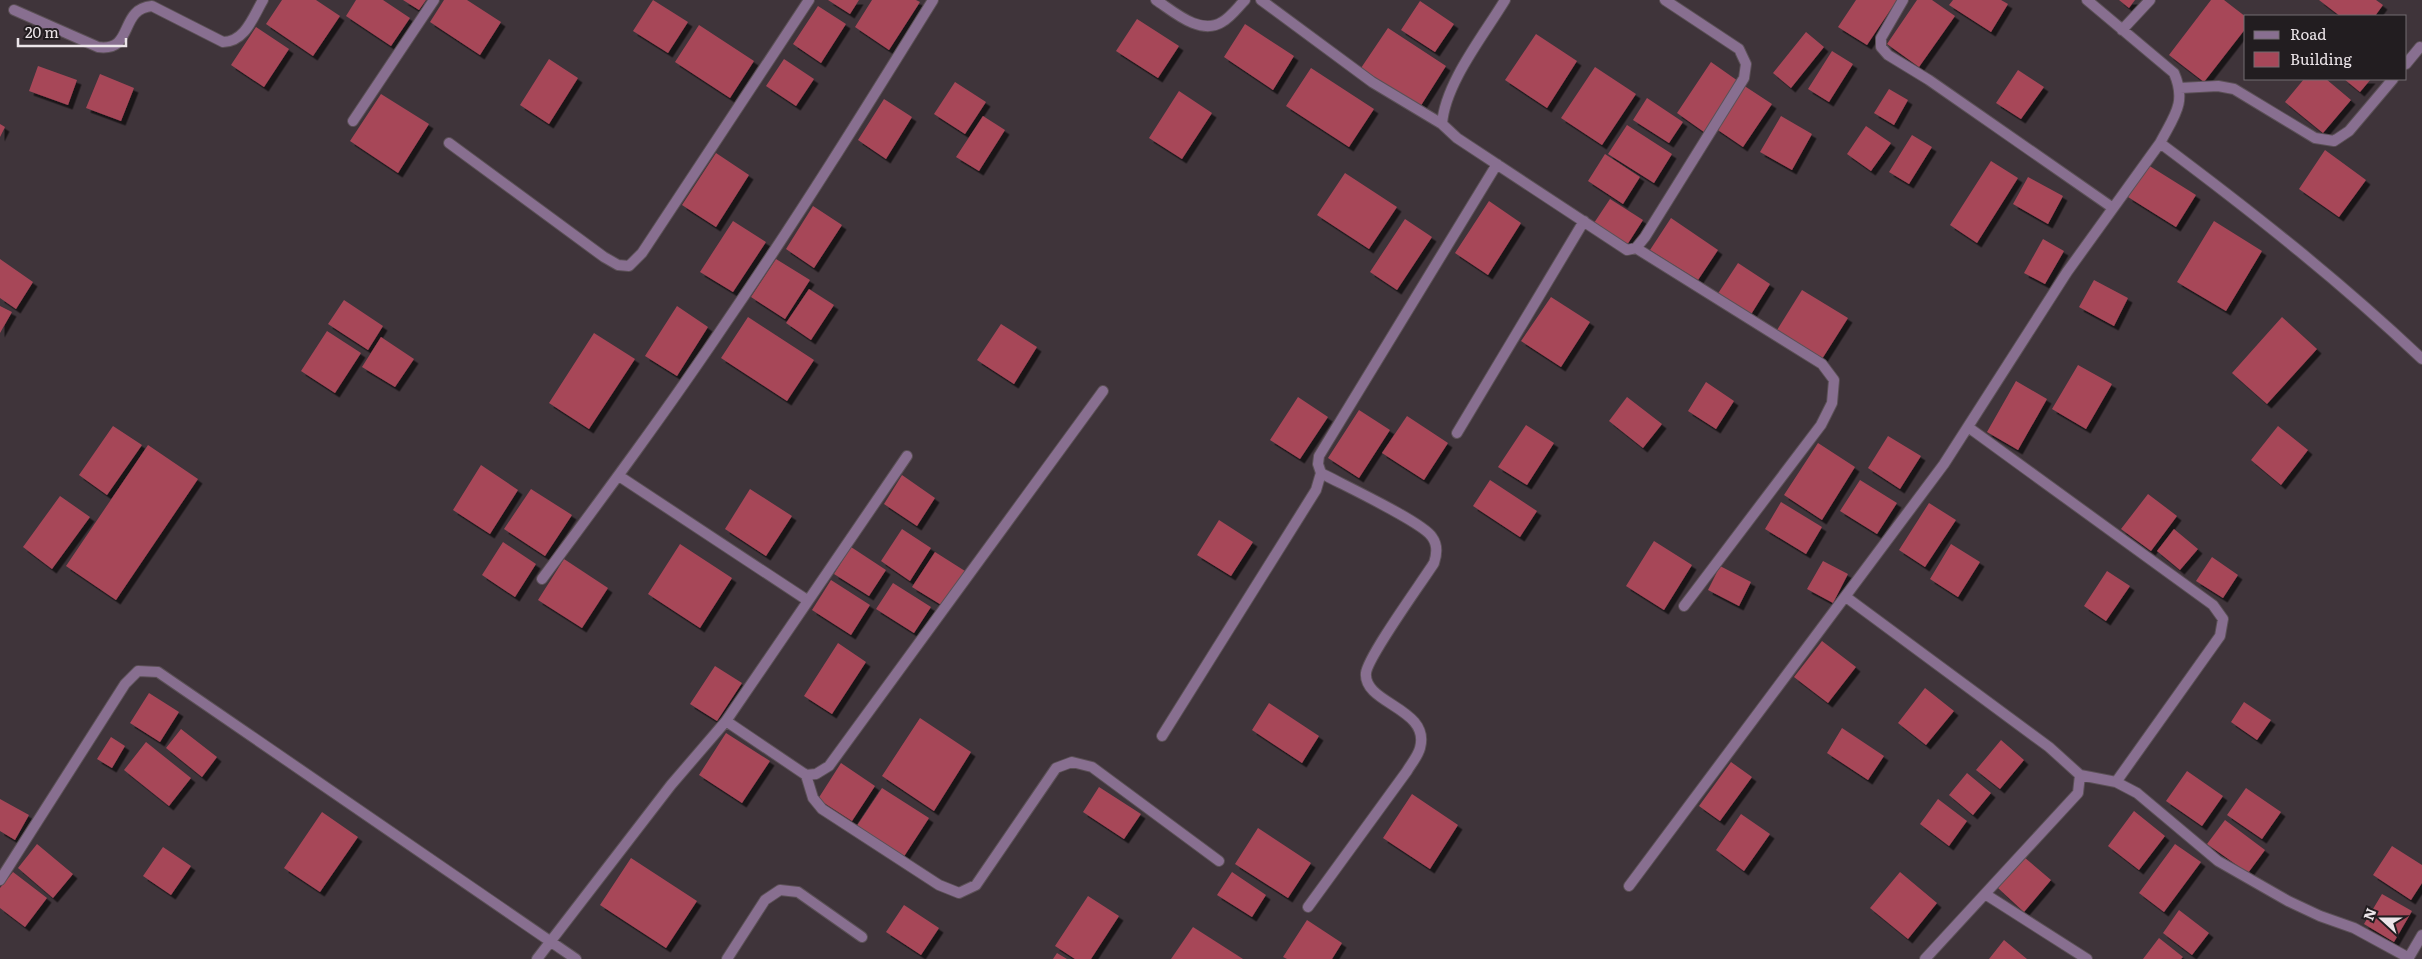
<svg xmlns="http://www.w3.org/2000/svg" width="2422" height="959" font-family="Literata,serif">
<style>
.building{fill:#a74759;filter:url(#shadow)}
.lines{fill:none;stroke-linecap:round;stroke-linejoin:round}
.minor-casing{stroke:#5b5056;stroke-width:12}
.minor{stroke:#886f90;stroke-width:10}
</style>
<defs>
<filter id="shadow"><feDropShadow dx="4.5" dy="4.5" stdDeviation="0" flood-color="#0009"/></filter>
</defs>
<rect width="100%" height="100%" fill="#3f343a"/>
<!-- building -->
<path class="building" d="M 282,0 L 316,0 L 340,16 L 313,56 L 266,24 Z
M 356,0 L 383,0 L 410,18 L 391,46 L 346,16 Z
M 403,0 L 426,0 L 419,10 Z
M 444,0 L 467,0 L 501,22 L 480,55 L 430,22 Z
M 653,0 L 688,22 L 668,53 L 633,31 Z
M 828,0 L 859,0 L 850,14 Z
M 872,0 L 916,0 L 920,2 L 889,50 L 855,27 Z
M 1856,0 L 1897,0 L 1867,45 L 1838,27 Z
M 1917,0 L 1932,0 L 1955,16 L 1919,67 L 1887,44 Z
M 1953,0 L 2001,0 L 2008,4 L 1991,32 L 1949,5 Z
M 2119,0 L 2135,0 L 2129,8 Z
M 2211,0 L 2224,0 L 2246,17 L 2246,28 L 2204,82 L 2169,55 Z
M 2319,0 L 2376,0 L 2383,5 L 2375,16 L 2340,16 Z
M 1420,1 L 1454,24 L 1435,52 L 1401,30 Z
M 818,6 L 846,24 L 821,63 L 793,44 Z
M 1137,19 L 1179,46 L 1158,78 L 1116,51 Z
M 1245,24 L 1294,56 L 1273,90 L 1224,57 Z
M 699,25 L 754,61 L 730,98 L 675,62 Z
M 256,27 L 289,49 L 264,87 L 231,65 Z
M 1388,28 L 1446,66 L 1420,107 L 1361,68 Z
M 1806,32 L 1824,47 L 1791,88 L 1773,73 Z
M 1536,34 L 1577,61 L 1547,108 L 1505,80 Z
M 1832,51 L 1853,64 L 1829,102 L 1808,89 Z
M 549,59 L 578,78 L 549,124 L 520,105 Z
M 784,59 L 814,79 L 796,106 L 766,86 Z
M 1711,62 L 1738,81 L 1704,132 L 1677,113 Z
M 38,66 L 77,80 L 68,105 L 29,91 Z
M 1595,67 L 1636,94 L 1602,145 L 1561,118 Z
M 1311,68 L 1374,109 L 1349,147 L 1286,106 Z
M 2018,70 L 2044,87 L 2021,119 L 1996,103 Z
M 100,74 L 134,88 L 121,121 L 86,108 Z
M 2304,79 L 2326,79 L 2351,100 L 2323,133 L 2285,102 Z
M 2344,79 L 2371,79 L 2360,92 Z
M 955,82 L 986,102 L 965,134 L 934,114 Z
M 1743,85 L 1772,104 L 1743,147 L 1715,128 Z
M 1889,89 L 1908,100 L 1894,125 L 1874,113 Z
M 1179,91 L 1212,113 L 1182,159 L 1149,138 Z
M 381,94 L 429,124 L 398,173 L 350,141 Z
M 1647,98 L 1683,122 L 1669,143 L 1633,120 Z
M 884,99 L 912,117 L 886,159 L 858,140 Z
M 983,116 L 1005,130 L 979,171 L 956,157 Z
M 1781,116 L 1812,134 L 1792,170 L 1760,152 Z
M 0,124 L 5,127 L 0,137 Z
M 1627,125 L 1672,154 L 1654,183 L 1608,154 Z
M 1866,126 L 1891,143 L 1871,171 L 1847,154 Z
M 1912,135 L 1932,147 L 1909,184 L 1889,172 Z
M 2325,150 L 2366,180 L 2339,217 L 2299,189 Z
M 716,153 L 749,175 L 716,227 L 682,205 Z
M 1605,154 L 1640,177 L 1623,204 L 1588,181 Z
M 1991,161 L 2018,178 L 1977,243 L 1950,225 Z
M 2148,165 L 2196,195 L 2176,227 L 2128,197 Z
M 1345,173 L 1397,207 L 1369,249 L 1317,215 Z
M 2028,177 L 2063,196 L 2048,224 L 2013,204 Z
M 1610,199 L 1643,220 L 1627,245 L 1594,223 Z
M 1489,201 L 1521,223 L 1488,275 L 1455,253 Z
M 813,206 L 842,225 L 814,268 L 786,249 Z
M 1671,218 L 1718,250 L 1698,280 L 1650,250 Z
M 1405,219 L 1432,237 L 1397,290 L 1370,272 Z
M 733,221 L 766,242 L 733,292 L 700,272 Z
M 2214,221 L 2262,251 L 2226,311 L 2177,282 Z
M 2043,239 L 2064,251 L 2045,284 L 2024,273 Z
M 0,259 L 33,282 L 16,309 L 0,298 Z
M 776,259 L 810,280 L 785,319 L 751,297 Z
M 1738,263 L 1770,284 L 1750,316 L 1717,295 Z
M 2094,280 L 2128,298 L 2114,326 L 2079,307 Z
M 809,289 L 834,305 L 811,340 L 786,323 Z
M 1802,290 L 1848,318 L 1822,359 L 1777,330 Z
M 1551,297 L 1590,322 L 1561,367 L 1521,341 Z
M 344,300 L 383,326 L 368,350 L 328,324 Z
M 0,306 L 12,312 L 0,333 Z
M 677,306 L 708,327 L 677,376 L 645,356 Z
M 748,317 L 814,360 L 787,401 L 721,358 Z
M 2282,317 L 2317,349 L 2267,404 L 2232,373 Z
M 1001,324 L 1037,347 L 1014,384 L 977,360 Z
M 327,331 L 361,353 L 335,393 L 301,371 Z
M 594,333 L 635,359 L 589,429 L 549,403 Z
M 381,337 L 414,359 L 395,387 L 362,367 Z
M 2078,365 L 2112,384 L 2086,429 L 2052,409 Z
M 2016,381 L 2047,399 L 2018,450 L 1987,432 Z
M 1706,382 L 1734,401 L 1716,429 L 1688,411 Z
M 1298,397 L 1328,417 L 1300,459 L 1270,440 Z
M 1627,397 L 1662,424 L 1643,448 L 1609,421 Z
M 1359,410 L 1390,430 L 1359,478 L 1328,458 Z
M 1407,416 L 1448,443 L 1424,480 L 1382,453 Z
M 1526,425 L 1554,443 L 1527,485 L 1498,467 Z
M 113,426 L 142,445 L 107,495 L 79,475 Z
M 2278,426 L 2308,450 L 2281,485 L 2251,460 Z
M 1888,436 L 1921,456 L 1900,489 L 1868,468 Z
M 1818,443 L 1855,467 L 1822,520 L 1784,495 Z
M 148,445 L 198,479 L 116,600 L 66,566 Z
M 481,465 L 518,490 L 490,534 L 453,510 Z
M 902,475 L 935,498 L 917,526 L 884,504 Z
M 1490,480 L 1537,511 L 1520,537 L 1473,506 Z
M 1860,480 L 1897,503 L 1877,534 L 1840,511 Z
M 531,489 L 572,515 L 545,556 L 504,529 Z
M 750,489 L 792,516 L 766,556 L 725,529 Z
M 2148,494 L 2177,516 L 2151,551 L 2121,529 Z
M 60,496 L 90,517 L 52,569 L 23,547 Z
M 1781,502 L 1822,527 L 1806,554 L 1765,529 Z
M 1929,503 L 1956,520 L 1925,567 L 1899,550 Z
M 1219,520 L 1253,542 L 1231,576 L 1197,555 Z
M 902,529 L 931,548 L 910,581 L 881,561 Z
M 2174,529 L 2198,549 L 2180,570 L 2157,551 Z
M 1654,541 L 1692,565 L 1664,610 L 1626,586 Z
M 503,542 L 536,564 L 515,597 L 482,575 Z
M 680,544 L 732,578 L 700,628 L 648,594 Z
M 1951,544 L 1980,562 L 1958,597 L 1930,579 Z
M 851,547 L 886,570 L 869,596 L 834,574 Z
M 935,552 L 965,571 L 943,606 L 912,587 Z
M 2212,557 L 2238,575 L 2223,598 L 2196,581 Z
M 564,559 L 608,588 L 582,628 L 538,600 Z
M 1823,561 L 1848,574 L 1833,603 L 1807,589 Z
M 1720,566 L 1751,582 L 1739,606 L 1708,590 Z
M 2107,571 L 2130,586 L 2106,621 L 2084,606 Z
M 831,580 L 870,605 L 851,635 L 812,610 Z
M 893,583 L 931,607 L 914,633 L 876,609 Z
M 1822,641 L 1856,667 L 1828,703 L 1794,677 Z
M 838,643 L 866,662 L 832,714 L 804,696 Z
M 715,666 L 742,683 L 717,721 L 690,704 Z
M 1925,688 L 1954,711 L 1926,745 L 1898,723 Z
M 149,693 L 179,712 L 160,742 L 130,723 Z
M 2244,702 L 2271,720 L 2257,740 L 2231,722 Z
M 1269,703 L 1319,736 L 1302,763 L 1252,730 Z
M 920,718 L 971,752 L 934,811 L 882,776 Z
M 1842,728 L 1884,756 L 1868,780 L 1827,753 Z
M 181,729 L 217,757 L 202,777 L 166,748 Z
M 726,733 L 770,761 L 742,803 L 699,775 Z
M 111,737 L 125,746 L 112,768 L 97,759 Z
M 2001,740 L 2024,760 L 2000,789 L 1976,770 Z
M 146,742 L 191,778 L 169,806 L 124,770 Z
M 1731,762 L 1752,777 L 1720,821 L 1699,806 Z
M 841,763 L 875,786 L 852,821 L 818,799 Z
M 2187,771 L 2223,796 L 2202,826 L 2166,801 Z
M 1967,773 L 1991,793 L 1973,815 L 1949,795 Z
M 1099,787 L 1141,814 L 1124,839 L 1083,812 Z
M 882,788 L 929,818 L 903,858 L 856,827 Z
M 2246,788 L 2281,812 L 2262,839 L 2227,815 Z
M 1412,794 L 1458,825 L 1430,869 L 1383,838 Z
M 0,799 L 29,815 L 15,840 L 0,831 Z
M 1938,799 L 1967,821 L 1949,846 L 1920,824 Z
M 2134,811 L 2165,836 L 2139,870 L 2108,846 Z
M 322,812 L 358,837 L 320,892 L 284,868 Z
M 1741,814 L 1770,834 L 1744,871 L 1716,850 Z
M 2225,820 L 2265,850 L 2248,873 L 2207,844 Z
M 1258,828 L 1311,863 L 1288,898 L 1235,864 Z
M 37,844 L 73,874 L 53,898 L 18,868 Z
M 2175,844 L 2201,862 L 2164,912 L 2139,893 Z
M 2392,846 L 2422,865 L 2422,883 L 2411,900 L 2373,875 Z
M 163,847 L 191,866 L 171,895 L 143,876 Z
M 2024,857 L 2051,880 L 2024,912 L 1998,888 Z
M 631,858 L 697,901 L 666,948 L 600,905 Z
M 13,872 L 47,898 L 25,927 L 0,908 L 0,888 Z
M 1232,872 L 1266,895 L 1252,917 L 1217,895 Z
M 1900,872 L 1937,903 L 1908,939 L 1870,908 Z
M 2382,894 L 2412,911 L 2394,942 L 2364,924 Z
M 1088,896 L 1119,916 L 1091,959 L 1075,959 L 1055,946 Z
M 904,905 L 939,928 L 921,955 L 886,932 Z
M 2179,910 L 2209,933 L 2192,955 L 2163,933 Z
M 1307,920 L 1342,943 L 1332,959 L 1287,959 L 1283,957 Z
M 1193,927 L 1243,959 L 1171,959 Z
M 2159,938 L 2183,957 L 2181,959 L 2143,959 Z
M 2004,940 L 2027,959 L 1989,959 Z
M 1057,953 L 1067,959 L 1053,959 Z"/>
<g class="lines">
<defs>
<path id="minor" d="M 1156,0 C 1173,11 1200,36 1222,22 C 1231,17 1238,7 1245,0
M 1261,0 L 1372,82 L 1442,124
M 1505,0 C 1484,35 1445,83 1442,124 L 1457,138 L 1627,250 L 1636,248 L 1645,237 L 1744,78 L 1746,64 L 1739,49 L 1665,0
M 1903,0 L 1881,38 L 1881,47 L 1888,55 L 1929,80 L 2113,208
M 2087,0 L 2174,73 C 2187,103 2174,116 2160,143
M 14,10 L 98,47 C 135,52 118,9 152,6 L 223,42 C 245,42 253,17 263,0
M 2122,30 L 2150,0
M 2406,64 L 2420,47
M 2180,88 L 2218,86 L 2234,89 L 2315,138 L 2334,141 L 2349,131 L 2393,79
M 353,121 L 434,0
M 449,143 L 604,257 L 618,265 L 629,266 L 642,253 L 809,0
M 1636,248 L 1822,364 L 1834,380 L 1832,403 L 1821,425 L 1684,606
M 1968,427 L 2213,605 L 2223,619 L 2220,636 L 2116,782
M 1457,433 L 1584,221
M 619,476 L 807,600
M 542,579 C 605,494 668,409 727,321 C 799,216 866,108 933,0
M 1846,597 L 2049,747 L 2080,775 L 2078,793 L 1925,959
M 726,721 L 806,775 L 816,774 L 829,766 L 1103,391
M 1162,736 L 1316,490 L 1321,473 L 1318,464 L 1319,456 L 1497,164
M 806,775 L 813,798 L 822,809 L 939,885 L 959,893 L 976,885 L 1056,768 L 1072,762 L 1092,767 L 1219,861
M 2080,775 L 2116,782 L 2137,793 L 2218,861 L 2288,901 L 2320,916 L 2354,928 L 2409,958
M 0,880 L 125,684 L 138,671 L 158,672 L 576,959
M 1629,886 L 1944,464 L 2067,272 L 2160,143 C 2251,211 2340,281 2422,359
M 1985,894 L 2087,959
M 1308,907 L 1407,771 C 1411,764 1418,756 1420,748 C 1431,708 1363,704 1366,673 C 1368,656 1422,582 1434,563 C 1437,554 1438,545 1432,537 C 1423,522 1341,484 1321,473
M 537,959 L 671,785 L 726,721 L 907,456
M 727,959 L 765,900 L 780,890 L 798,892 L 862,937
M 2408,959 L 2422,935"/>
</defs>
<!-- minor casing -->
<use href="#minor" class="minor-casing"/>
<!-- minor -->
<use href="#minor" class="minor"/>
</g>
<!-- legend -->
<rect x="2244" y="15" width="162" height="65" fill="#221d20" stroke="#736d70"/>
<rect x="2254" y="31" width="25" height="8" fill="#886f90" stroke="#736d70"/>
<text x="2290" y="40" font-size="15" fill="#ece5e9">Road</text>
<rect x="2254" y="52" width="25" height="15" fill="#a74759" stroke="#736d70"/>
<text x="2290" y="65" font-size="15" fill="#ece5e9">Building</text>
<!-- north arrow -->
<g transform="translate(2382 919) rotate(291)" stroke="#221d20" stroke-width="4" paint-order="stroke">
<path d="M0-4L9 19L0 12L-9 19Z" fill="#ece5e9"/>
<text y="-8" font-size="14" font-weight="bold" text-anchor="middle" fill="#ece5e9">N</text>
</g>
<!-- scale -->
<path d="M18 38v8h108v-8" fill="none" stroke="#ece5e9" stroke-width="2.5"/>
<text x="25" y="38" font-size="15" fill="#ece5e9" stroke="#221d20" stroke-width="4" paint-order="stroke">20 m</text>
</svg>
